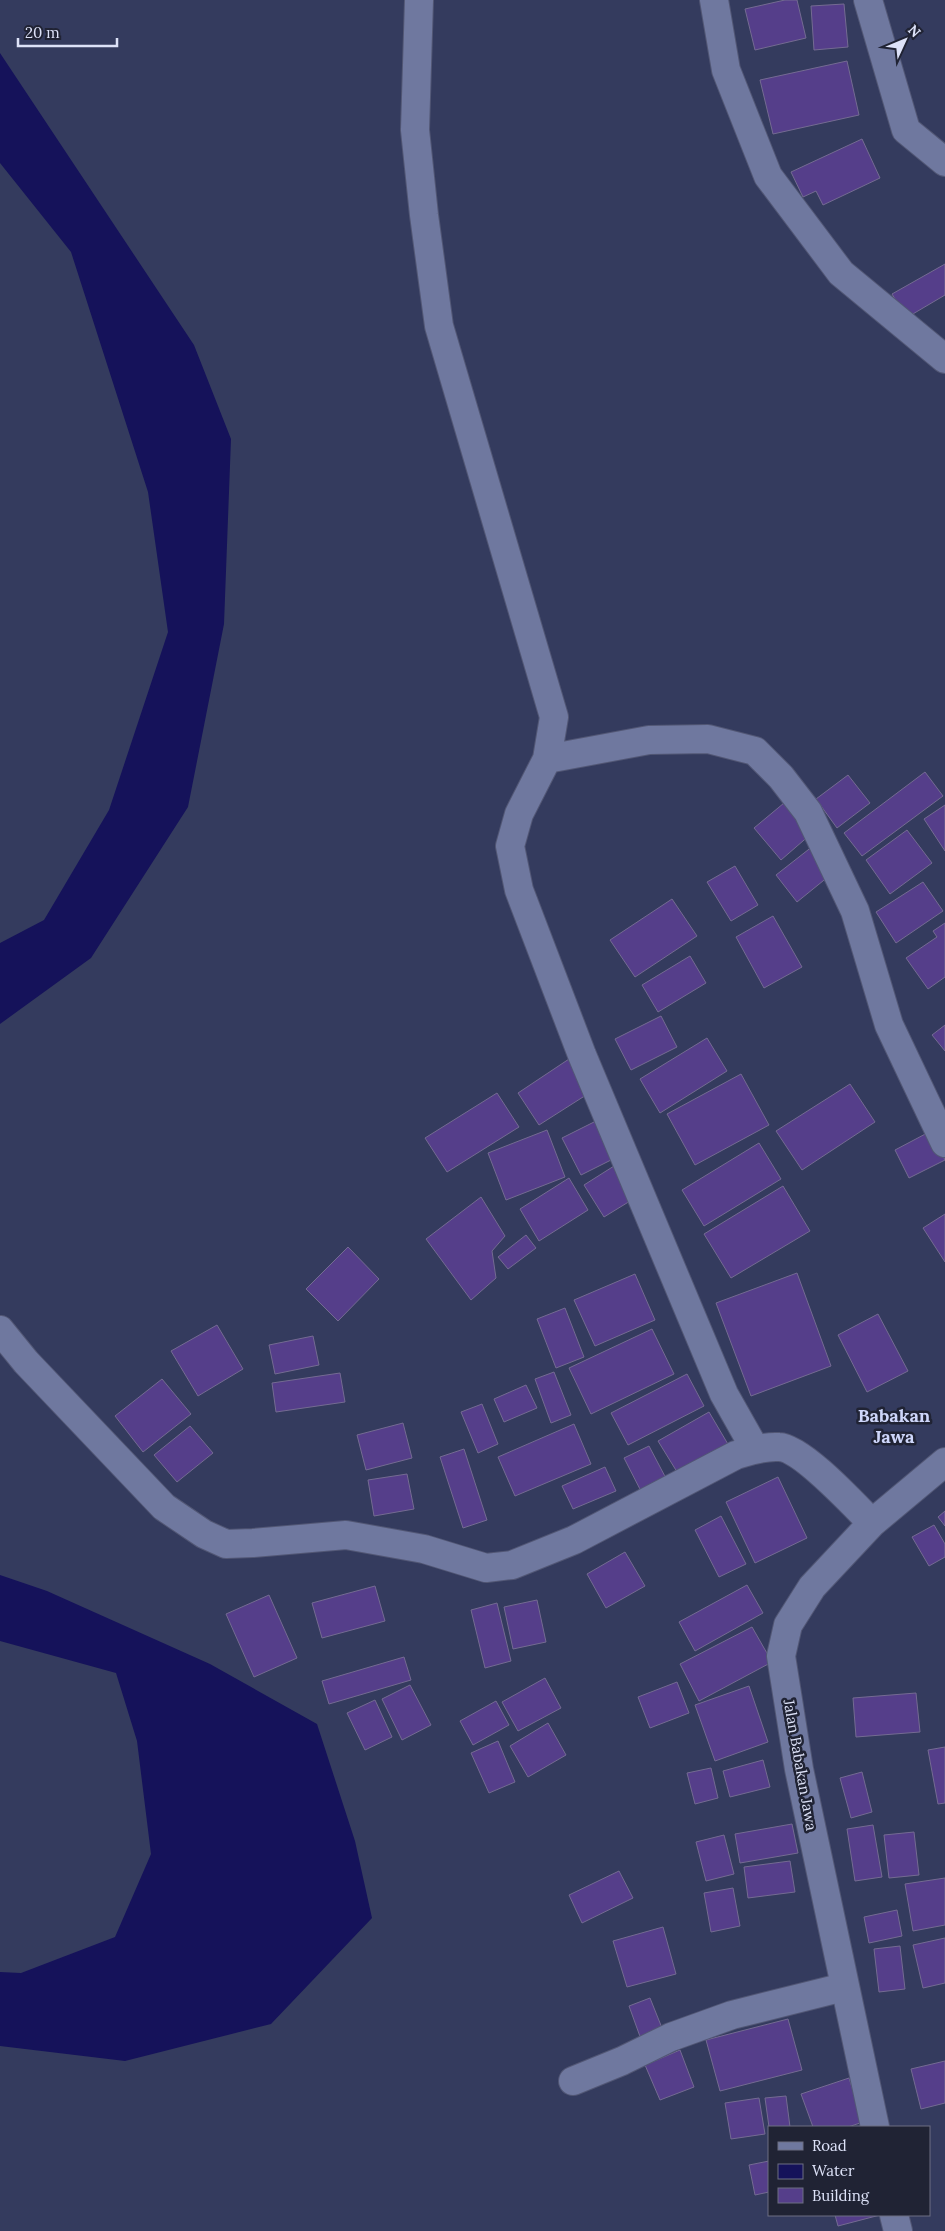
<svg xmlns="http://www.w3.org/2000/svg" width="945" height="2231" font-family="Lora,serif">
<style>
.water{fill:#15125a}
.building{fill:#553e8a;stroke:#746b92}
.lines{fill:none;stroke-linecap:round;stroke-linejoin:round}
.minor-casing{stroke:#525775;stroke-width:30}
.minor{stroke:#6f789f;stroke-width:28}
.labels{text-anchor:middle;stroke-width:5;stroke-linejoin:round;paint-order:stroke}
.street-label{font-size:15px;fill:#dde2f8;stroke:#202334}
.quarter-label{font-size:18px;font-weight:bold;fill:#ced6fa;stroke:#202334}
</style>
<rect width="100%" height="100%" fill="#343b5e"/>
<!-- water -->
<path class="water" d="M 0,53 L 194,345 L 231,439 L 224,624 L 188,807 L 91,958 L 0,1024 L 0,943 L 44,920 L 109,810 L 168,632 L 148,492 L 71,252 L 0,163 Z
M 0,1575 L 47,1591 L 210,1664 L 317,1724 L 355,1841 L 372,1918 L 271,2024 L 125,2061 L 0,2046 L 0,1972 L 21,1973 L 115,1937 L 151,1854 L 137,1741 L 116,1673 L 0,1641 Z"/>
<!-- building -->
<path class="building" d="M 785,0 L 797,0 L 806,38 L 755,50 L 745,9 Z
M 844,4 L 848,47 L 814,50 L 811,6 Z
M 847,61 L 859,115 L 773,134 L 760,80 Z
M 862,139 L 880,178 L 823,205 L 816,191 L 803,197 L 791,172 Z
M 945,264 L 945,295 L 906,318 L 892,294 Z
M 925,772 L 943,796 L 862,856 L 844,833 Z
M 848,775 L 870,803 L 837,828 L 816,799 Z
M 784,803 L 811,834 L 781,860 L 754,828 Z
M 945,805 L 945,851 L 924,819 Z
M 907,830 L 932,863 L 890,894 L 866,860 Z
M 813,846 L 834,872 L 797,902 L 776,875 Z
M 735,866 L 758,905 L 731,921 L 707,882 Z
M 923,882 L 943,911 L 896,943 L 876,912 Z
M 672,899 L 697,936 L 635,977 L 610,940 Z
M 773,916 L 802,967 L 764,988 L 736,937 Z
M 945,923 L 945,977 L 928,989 L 906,958 L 937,937 L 933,931 Z
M 690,956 L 706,983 L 658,1012 L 642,985 Z
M 661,1016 L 677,1047 L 631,1070 L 615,1039 Z
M 945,1025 L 945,1051 L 932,1035 Z
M 707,1038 L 727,1071 L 660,1113 L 640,1079 Z
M 572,1057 L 594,1090 L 539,1125 L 518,1093 Z
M 741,1074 L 769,1125 L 695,1165 L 667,1114 Z
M 850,1084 L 875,1122 L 802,1170 L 776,1131 Z
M 497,1093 L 519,1127 L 447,1172 L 425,1138 Z
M 598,1120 L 617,1157 L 581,1175 L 562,1138 Z
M 547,1130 L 565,1177 L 506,1200 L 488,1153 Z
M 931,1131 L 945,1160 L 909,1178 L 895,1150 Z
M 759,1143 L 781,1179 L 704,1226 L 682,1190 Z
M 614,1166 L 635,1198 L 604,1217 L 584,1185 Z
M 569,1178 L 588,1210 L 539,1241 L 520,1209 Z
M 783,1186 L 810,1231 L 731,1278 L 704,1234 Z
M 481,1197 L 505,1236 L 492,1251 L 496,1278 L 471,1300 L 426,1239 Z
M 945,1214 L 945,1262 L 923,1228 Z
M 526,1235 L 536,1248 L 508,1269 L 498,1257 Z
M 348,1247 L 379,1279 L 338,1321 L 306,1289 Z
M 797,1273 L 831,1366 L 751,1396 L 716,1303 Z
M 635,1274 L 655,1320 L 595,1346 L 574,1300 Z
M 565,1308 L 584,1357 L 556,1368 L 537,1319 Z
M 878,1314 L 908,1371 L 867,1392 L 838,1335 Z
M 217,1325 L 243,1369 L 198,1396 L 171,1351 Z
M 652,1329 L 674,1374 L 591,1414 L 569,1368 Z
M 313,1336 L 319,1365 L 275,1374 L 269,1345 Z
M 554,1372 L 571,1415 L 551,1423 L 535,1379 Z
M 340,1373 L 345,1402 L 276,1412 L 272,1383 Z
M 687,1374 L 704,1406 L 628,1445 L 611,1413 Z
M 162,1379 L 191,1414 L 143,1452 L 115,1416 Z
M 526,1385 L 537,1408 L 504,1422 L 494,1399 Z
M 482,1404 L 498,1444 L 478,1453 L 461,1412 Z
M 709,1412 L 732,1451 L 682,1480 L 658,1441 Z
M 403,1423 L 412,1458 L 366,1470 L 357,1435 Z
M 574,1424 L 591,1464 L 515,1496 L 498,1457 Z
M 190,1426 L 213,1453 L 177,1482 L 154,1455 Z
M 649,1446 L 669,1484 L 644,1497 L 624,1458 Z
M 464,1449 L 487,1520 L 463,1528 L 440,1457 Z
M 605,1467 L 616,1491 L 573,1509 L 562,1486 Z
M 407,1474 L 414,1509 L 374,1516 L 368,1480 Z
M 778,1477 L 807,1538 L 755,1563 L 726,1502 Z
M 945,1511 L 945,1526 L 938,1517 Z
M 721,1516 L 746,1564 L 719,1577 L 695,1530 Z
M 934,1525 L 945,1544 L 945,1557 L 929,1566 L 912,1537 Z
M 625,1552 L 645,1586 L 606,1608 L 587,1574 Z
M 747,1585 L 763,1613 L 695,1651 L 679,1622 Z
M 375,1586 L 385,1621 L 322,1638 L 312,1603 Z
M 269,1595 L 297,1658 L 254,1677 L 226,1614 Z
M 537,1600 L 546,1642 L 513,1649 L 504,1607 Z
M 497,1603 L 511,1661 L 485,1668 L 471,1610 Z
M 752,1627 L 772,1662 L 699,1701 L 680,1664 Z
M 404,1657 L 411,1680 L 329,1704 L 322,1681 Z
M 545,1678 L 561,1708 L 518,1731 L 502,1702 Z
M 677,1682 L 689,1713 L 650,1728 L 638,1697 Z
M 410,1685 L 431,1725 L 402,1740 L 382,1699 Z
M 749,1686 L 768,1742 L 715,1761 L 695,1705 Z
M 916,1693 L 920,1732 L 856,1737 L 853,1698 Z
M 375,1700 L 392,1737 L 365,1750 L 347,1713 Z
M 496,1701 L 509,1725 L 473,1745 L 460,1721 Z
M 548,1723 L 566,1755 L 528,1777 L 510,1746 Z
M 498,1741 L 515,1782 L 489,1793 L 471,1753 Z
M 945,1747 L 945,1803 L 938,1804 L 928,1750 Z
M 763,1760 L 770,1787 L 730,1797 L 723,1771 Z
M 711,1768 L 718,1798 L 695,1804 L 687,1773 Z
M 862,1772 L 872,1812 L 851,1818 L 840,1778 Z
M 792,1824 L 798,1853 L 740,1863 L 735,1834 Z
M 873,1825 L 882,1877 L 855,1881 L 847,1829 Z
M 914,1832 L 919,1875 L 889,1878 L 884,1835 Z
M 724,1835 L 734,1874 L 706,1881 L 696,1842 Z
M 790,1861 L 795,1892 L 748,1898 L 744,1867 Z
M 619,1871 L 633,1898 L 582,1923 L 569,1895 Z
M 945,1878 L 945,1925 L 913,1931 L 905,1884 Z
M 733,1888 L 740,1926 L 711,1932 L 704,1893 Z
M 897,1910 L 902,1936 L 869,1943 L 864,1917 Z
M 663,1927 L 676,1974 L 627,1987 L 613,1941 Z
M 945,1938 L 945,1983 L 923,1988 L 913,1945 Z
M 900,1946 L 905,1989 L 879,1992 L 874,1949 Z
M 650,1998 L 664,2033 L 642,2042 L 629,2006 Z
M 788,2019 L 802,2070 L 720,2091 L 706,2040 Z
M 680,2050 L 694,2087 L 660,2100 L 645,2065 Z
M 945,2061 L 945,2103 L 921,2109 L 911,2069 Z
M 849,2078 L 863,2122 L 848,2127 L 813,2127 L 801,2094 Z
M 786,2096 L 790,2127 L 769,2127 L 765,2098 Z
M 759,2098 L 765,2134 L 731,2139 L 725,2103 Z
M 769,2161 L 769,2192 L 755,2195 L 749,2165 Z
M 835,2215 L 880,2215 L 838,2226 Z"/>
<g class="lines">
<defs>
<path id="minor" d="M 419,0 L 415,130 L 424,215 L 439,326 L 554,717 L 547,759 L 519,814 L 510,846 L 519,890 L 582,1055 L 724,1394 L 755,1449
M 714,0 L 726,70 L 768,176 L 841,273 L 945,359
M 868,0 L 906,130 L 945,162
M 547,759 L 649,740 L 708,739 L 755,751 L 781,777 L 808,812 L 855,911 L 889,1025 L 945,1143
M 0,1330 L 26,1362 L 164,1507 L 204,1534 L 226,1544 L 253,1543 L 346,1535 L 424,1549 L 486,1568 L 512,1565 L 574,1540 L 736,1455 C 750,1451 764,1446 779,1447 C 802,1448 854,1505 872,1523
M 573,2081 L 622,2061 L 671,2037 L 732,2015 L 844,1987
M 875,2127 L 799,1769 L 781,1656 L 788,1625 L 812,1587 L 872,1523 L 945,1462
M 894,2215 L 898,2231"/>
</defs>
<!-- minor casing -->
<use href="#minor" class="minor-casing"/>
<!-- minor -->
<use href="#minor" class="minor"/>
</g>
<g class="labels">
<!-- street labels -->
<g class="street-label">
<text transform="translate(800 1765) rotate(80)" y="5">Jalan Babakan Jawa</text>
</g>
<!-- quarter labels -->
<g class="quarter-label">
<text x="894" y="1422">Babakan<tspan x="894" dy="21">Jawa</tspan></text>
</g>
</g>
<!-- legend -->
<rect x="768" y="2126" width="162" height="90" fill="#202334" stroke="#6c6f82"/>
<rect x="778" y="2142" width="25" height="8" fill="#6f789f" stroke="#6c6f82"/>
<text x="812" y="2151" font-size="15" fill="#dde2f8">Road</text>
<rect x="778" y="2164" width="25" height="15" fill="#15125a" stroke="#6c6f82"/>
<text x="812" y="2176" font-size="15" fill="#dde2f8">Water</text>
<rect x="778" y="2188" width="25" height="15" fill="#553e8a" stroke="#6c6f82"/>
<text x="812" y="2201" font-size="15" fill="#dde2f8">Building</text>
<!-- north arrow -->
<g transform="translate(905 40) rotate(46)" stroke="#202334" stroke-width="4" paint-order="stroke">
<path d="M0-4L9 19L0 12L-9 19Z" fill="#dde2f8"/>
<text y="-8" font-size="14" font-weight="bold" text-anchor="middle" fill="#dde2f8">N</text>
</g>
<!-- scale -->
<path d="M18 38v8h99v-8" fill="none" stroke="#dde2f8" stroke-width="2.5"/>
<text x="25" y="38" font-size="15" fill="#dde2f8" stroke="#202334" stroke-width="4" paint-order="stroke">20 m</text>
</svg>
